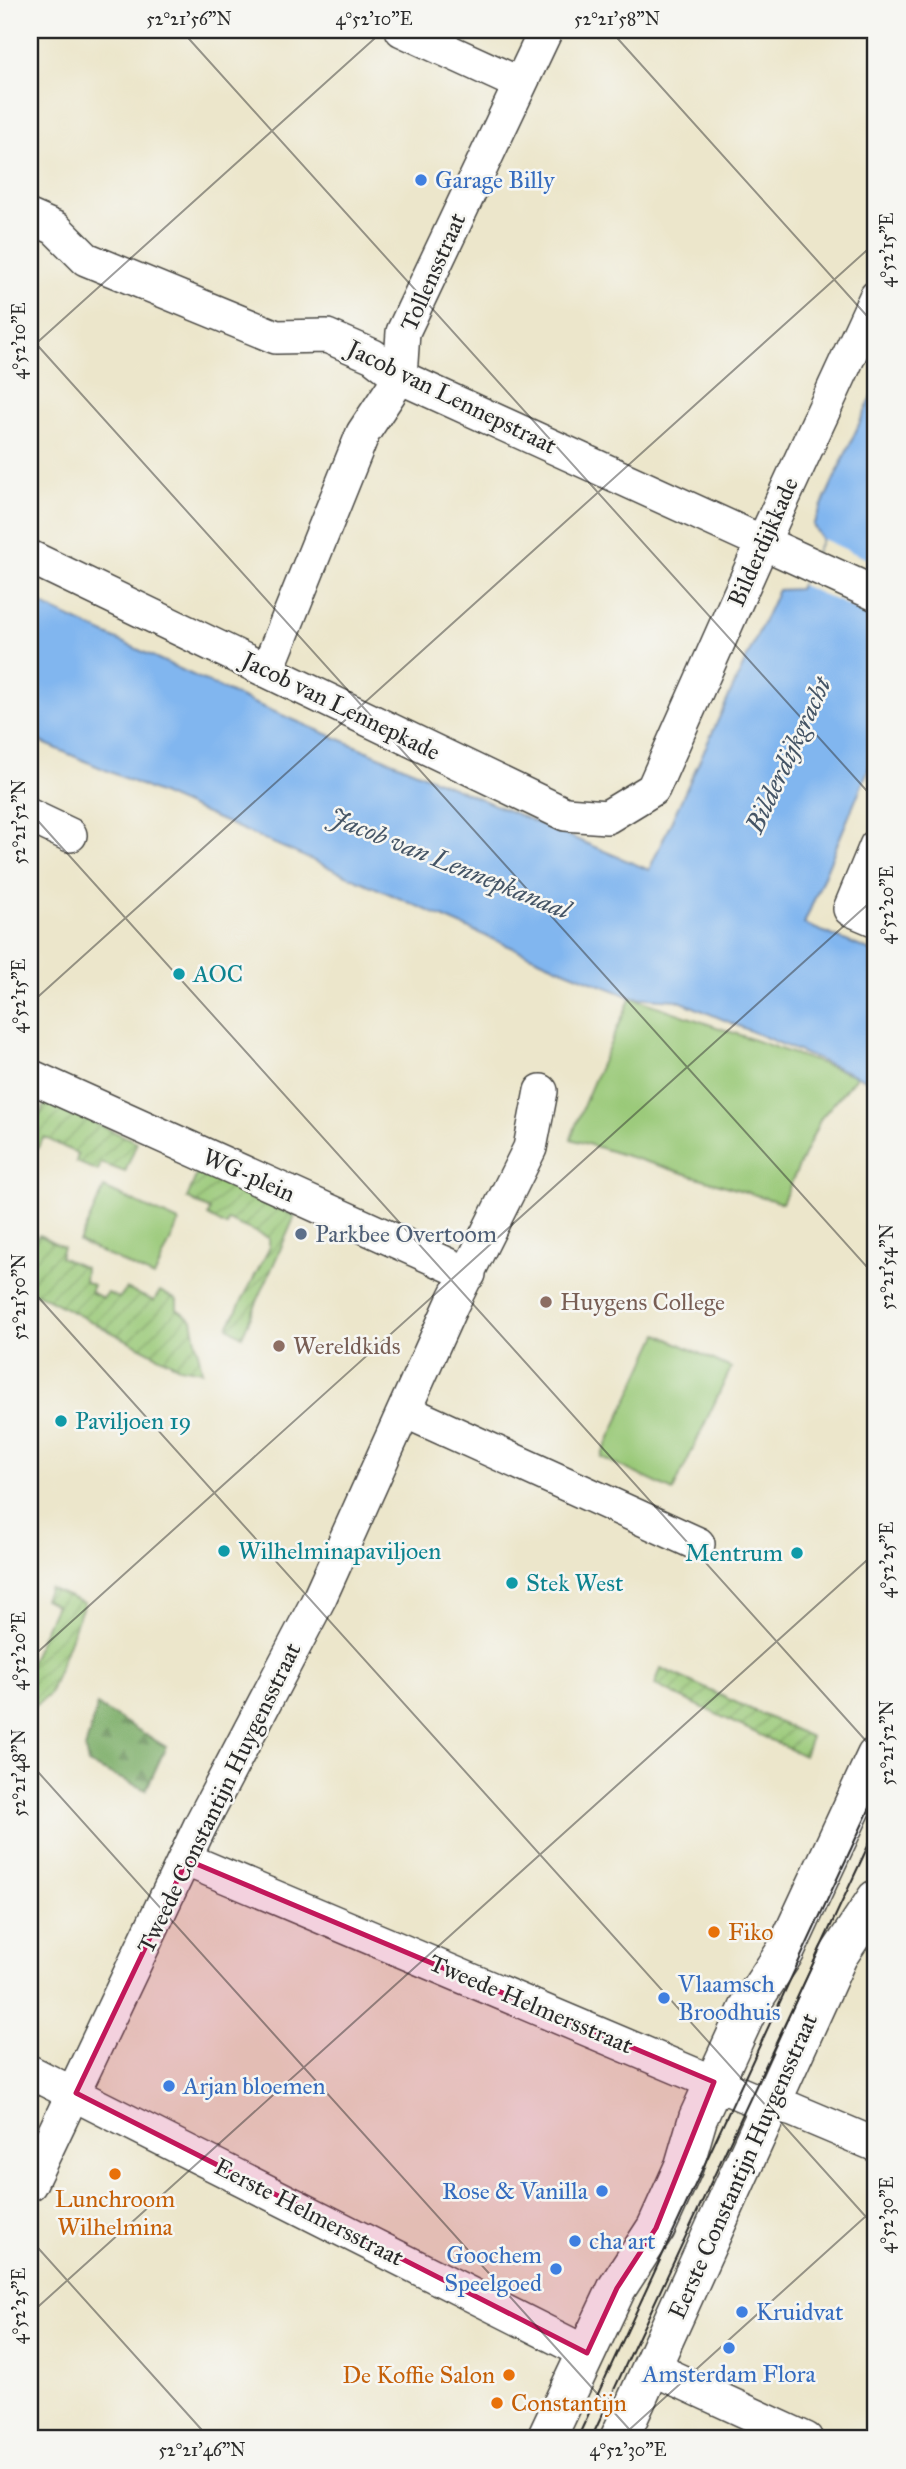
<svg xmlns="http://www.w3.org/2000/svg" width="906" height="2469" font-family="'IM FELL Great Primer',serif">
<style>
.grass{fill:#9ac978;stroke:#627a52;stroke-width:2}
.forest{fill:url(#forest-firs);stroke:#536c4a;stroke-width:2}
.garden{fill:url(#garden-furrows);stroke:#627a52;stroke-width:2}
.water{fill:#81b6ef;stroke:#56708d;stroke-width:2}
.pier{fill:#ece6cb}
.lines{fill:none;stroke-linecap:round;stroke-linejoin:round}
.minor-casing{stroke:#484743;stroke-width:36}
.tertiary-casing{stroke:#484743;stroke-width:41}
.minor{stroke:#fff;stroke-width:33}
.tertiary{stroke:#fff;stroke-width:38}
.tram{stroke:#2b2b2b;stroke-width:2}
.marked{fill:#c2185b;fill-opacity:0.2;stroke:#c2185b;stroke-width:5;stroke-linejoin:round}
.ticks{fill:none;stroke:#2b2b2b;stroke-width:2;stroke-opacity:0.45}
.shop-dot{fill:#3f7fe0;stroke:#f6f6f2;stroke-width:2.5}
.culture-dot{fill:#0f9aa8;stroke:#f6f6f2;stroke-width:2.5}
.service-dot{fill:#5c6f8a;stroke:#f6f6f2;stroke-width:2.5}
.education-dot{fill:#8d6e63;stroke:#f6f6f2;stroke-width:2.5}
.food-dot{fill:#e8710a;stroke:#f6f6f2;stroke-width:2.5}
.labels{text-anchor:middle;stroke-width:5;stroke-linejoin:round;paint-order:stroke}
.shop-label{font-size:24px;fill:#366cbe;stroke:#f6f6f2;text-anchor:start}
.street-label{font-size:24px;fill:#2b2b2b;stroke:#f6f6f2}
.culture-label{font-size:24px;fill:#0d838f;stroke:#f6f6f2;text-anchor:start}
.service-label{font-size:24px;fill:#4e5e75;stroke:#f6f6f2;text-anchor:start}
.education-label{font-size:24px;fill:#785e54;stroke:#f6f6f2;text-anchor:start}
.food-label{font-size:24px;fill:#c56008;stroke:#f6f6f2;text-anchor:start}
.water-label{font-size:26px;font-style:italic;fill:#455566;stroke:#f6f6f2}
.neatline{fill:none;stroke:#2b2b2b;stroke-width:2.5}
.ticks-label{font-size:18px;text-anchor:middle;fill:#2b2b2b}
</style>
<defs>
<pattern id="forest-firs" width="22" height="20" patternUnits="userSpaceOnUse" patternTransform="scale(1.75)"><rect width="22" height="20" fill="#7bad68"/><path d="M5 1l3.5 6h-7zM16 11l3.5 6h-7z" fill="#658d56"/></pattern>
<pattern id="garden-furrows" width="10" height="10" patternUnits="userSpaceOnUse" patternTransform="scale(1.75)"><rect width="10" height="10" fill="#9ac978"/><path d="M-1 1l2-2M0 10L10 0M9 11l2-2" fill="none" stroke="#7ea363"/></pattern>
</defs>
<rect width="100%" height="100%" fill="#f6f6f2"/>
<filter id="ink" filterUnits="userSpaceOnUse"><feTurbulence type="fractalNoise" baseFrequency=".0143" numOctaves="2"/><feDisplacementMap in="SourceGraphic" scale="14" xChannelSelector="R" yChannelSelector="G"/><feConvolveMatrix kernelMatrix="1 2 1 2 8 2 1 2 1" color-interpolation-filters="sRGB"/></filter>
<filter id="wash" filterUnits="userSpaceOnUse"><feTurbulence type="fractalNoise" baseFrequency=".00686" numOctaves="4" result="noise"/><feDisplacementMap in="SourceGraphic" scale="28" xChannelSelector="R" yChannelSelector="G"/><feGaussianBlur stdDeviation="1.57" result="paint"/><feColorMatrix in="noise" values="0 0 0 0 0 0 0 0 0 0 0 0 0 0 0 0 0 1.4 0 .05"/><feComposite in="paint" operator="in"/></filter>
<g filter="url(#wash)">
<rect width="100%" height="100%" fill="#ece6cb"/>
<!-- grass -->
<path class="grass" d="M 631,997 L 857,1076 L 821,1118 L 782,1203 L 571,1139 C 587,1090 611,1045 631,997 Z
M 104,1188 L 179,1222 L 154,1277 L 79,1242 Z
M 658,1334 L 731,1368 L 673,1491 L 601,1457 Z"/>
<!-- forest -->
<path class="forest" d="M 97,1705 L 166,1747 L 146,1790 L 88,1764 L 85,1749 Z"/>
<!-- garden -->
<path class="garden" d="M 46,1101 L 137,1142 L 125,1172 L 101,1163 L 98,1171 L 76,1162 L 78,1154 L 44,1137 L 34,1154 L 30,1152 L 30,1135 Z
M 198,1171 L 295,1216 L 242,1336 L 228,1327 L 269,1249 L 269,1238 L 228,1220 L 226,1226 L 208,1216 L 210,1210 L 187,1198 Z
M 39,1235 L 63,1247 L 60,1257 L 85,1268 L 84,1281 L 93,1285 L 90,1292 L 103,1298 L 108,1293 L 119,1298 L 126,1289 L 154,1301 L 160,1291 L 177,1300 L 177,1309 L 192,1320 L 202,1371 L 179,1367 L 30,1290 L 30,1243 Z
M 49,1588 L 84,1603 L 49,1695 L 30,1710 L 30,1662 L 56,1605 L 44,1599 Z
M 661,1668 L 811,1737 L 804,1756 L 655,1685 Z"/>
<!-- water -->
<path class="water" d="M 876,387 L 876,751 L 804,924 L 876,953 L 876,1084 L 677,1000 L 631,997 L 566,971 L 30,737 L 30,599 L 244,699 L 649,870 L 778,590 L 799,589 L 822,540 L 813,525 Z"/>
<!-- pier -->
<path class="pier" d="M 823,539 L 876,563 L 876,618 L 801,585 Z"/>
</g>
<g filter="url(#ink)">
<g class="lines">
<defs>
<path id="minor" d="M 402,30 L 520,84
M 30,217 L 55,228 L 86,259 L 276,337 L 327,336 L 373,356 L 400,377 L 876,594
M 30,557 L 565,814 L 607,817 L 653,789 L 762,544 L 876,297
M 267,671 L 363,433 L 400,377 L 403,332 L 546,30
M 30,816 L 70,835
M 876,846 L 850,909 L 876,920
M 30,1076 L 469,1274
M 405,1411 L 698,1544
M 187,1860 L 750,2098 L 793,2110 L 876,2145
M 30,2072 L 587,2353
M 30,2184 L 201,1824 L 320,1597 L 452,1304 L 530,1148 L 541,1091
M 654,2361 L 671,2377 L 806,2439"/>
<path id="tertiary" d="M 546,2439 L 617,2288 L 656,2228 L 684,2166 L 698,2118 L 750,2005 L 785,1952 L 876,1756
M 619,2439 L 838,1956 L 876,1899"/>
</defs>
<!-- minor casing -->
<use href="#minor" class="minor-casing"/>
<!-- tertiary casing -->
<use href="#tertiary" class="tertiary-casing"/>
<!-- minor -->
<use href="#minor" class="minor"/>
<!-- tertiary -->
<use href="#tertiary" class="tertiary"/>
<!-- tram -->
<path class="tram" d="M 577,2439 L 876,1795
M 591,2439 L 876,1829"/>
</g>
</g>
<!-- marked area -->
<path class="marked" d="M 187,1860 L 714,2082 L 656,2228 L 617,2288 L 587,2353 L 76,2093 Z"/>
<!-- ticks -->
<path class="ticks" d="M 181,30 L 876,801M 610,30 L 876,326M 30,337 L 876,1277M 30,349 L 384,30M 30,812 L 876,1752M 30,1004 L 876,242M 30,1288 L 876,2228M 30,1659 L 876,897M 30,1763 L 638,2439M 30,2239 L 210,2439M 30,2314 L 876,1552M 619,2439 L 876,2207"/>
<!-- markers -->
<g class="shop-dot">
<circle cx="421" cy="180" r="7"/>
<circle cx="664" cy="1998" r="7"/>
<circle cx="169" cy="2086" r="7"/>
<circle cx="602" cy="2191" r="7"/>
<circle cx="575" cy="2241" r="7"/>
<circle cx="556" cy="2269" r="7"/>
<circle cx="742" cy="2312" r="7"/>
<circle cx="729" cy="2348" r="7"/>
</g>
<g class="culture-dot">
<circle cx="179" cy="974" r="7"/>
<circle cx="61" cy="1421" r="7"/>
<circle cx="224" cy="1551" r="7"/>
<circle cx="797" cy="1553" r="7"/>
<circle cx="512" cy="1583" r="7"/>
</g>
<circle class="service-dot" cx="301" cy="1234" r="7"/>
<g class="education-dot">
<circle cx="546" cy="1302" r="7"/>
<circle cx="279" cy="1346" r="7"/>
</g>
<g class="food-dot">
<circle cx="714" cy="1932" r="7"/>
<circle cx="115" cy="2174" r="7"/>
<circle cx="509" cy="2375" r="7"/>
<circle cx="497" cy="2403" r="7"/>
</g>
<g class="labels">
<!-- shop labels -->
<g class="shop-label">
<text x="435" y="188">Garage Billy</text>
<text x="678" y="1992">Vlaamsch<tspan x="678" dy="28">Broodhuis</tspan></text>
<text x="183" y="2094">Arjan bloemen</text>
<text x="588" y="2199" text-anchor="end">Rose &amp; Vanilla</text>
<text x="589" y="2249">cha art</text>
<text x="542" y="2263" text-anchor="end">Goochem<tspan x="542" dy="28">Speelgoed</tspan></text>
<text x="756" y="2320">Kruidvat</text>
<text x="729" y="2382" text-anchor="middle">Amsterdam Flora</text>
</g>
<!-- street labels -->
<g class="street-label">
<text transform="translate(433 272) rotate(-66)" y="8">Tollensstraat</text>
<text transform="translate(452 397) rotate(26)" y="8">Jacob van Lennepstraat</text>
<text transform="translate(763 542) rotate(-66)" y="8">Bilderdijkkade</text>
<text transform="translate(341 706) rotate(26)" y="8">Jacob van Lennepkade</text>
<text transform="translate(249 1175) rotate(24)" y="8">WG-plein</text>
<text transform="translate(219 1798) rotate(-64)" y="8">Tweede Constantijn Huygensstraat</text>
<text transform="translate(531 2004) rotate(23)" y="8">Tweede Helmersstraat</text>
<text transform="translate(743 2166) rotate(-66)" y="8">Eerste Constantijn Huygensstraat</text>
<text transform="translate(309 2212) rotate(27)" y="8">Eerste Helmersstraat</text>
</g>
<!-- culture labels -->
<g class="culture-label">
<text x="193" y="982">AOC</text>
<text x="75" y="1429">Paviljoen 19</text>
<text x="238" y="1559">Wilhelminapaviljoen</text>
<text x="783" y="1561" text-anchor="end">Mentrum</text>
<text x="526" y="1591">Stek West</text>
</g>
<!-- service labels -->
<g class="service-label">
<text x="315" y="1242">Parkbee Overtoom</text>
</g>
<!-- education labels -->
<g class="education-label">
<text x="560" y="1310">Huygens College</text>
<text x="293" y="1354">Wereldkids</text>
</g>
<!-- food labels -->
<g class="food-label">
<text x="728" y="1940">Fiko</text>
<text x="115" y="2207" text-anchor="middle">Lunchroom<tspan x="115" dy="28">Wilhelmina</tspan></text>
<text x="495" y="2383" text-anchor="end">De Koffie Salon</text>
<text x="511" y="2411">Constantijn</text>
</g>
<!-- water labels -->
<g class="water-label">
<text transform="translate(788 755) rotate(-65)" y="9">Bilderdijkgracht</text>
<text transform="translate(450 863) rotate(22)" y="9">Jacob van Lennepkanaal</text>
</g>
</g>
<!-- margin -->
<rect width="906" height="2469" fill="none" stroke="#f6f6f2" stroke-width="77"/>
<rect x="38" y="38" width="829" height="2392" class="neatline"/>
<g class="ticks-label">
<text x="189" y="25">52°21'56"N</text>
<text x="374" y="25">4°52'10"E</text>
<text x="617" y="25">52°21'58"N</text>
<text transform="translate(887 250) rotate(-90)" y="6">4°52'15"E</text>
<text transform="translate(19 341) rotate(-90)" y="6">4°52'10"E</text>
<text transform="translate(19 822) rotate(-90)" y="6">52°21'52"N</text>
<text transform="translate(887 905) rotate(-90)" y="6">4°52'20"E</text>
<text transform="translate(19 996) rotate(-90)" y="6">4°52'15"E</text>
<text transform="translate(887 1267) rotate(-90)" y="6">52°21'54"N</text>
<text transform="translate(19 1297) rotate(-90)" y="6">52°21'50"N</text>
<text transform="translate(887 1560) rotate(-90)" y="6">4°52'25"E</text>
<text transform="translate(19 1651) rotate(-90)" y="6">4°52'20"E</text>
<text transform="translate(887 1743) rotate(-90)" y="6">52°21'52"N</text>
<text transform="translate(19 1773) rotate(-90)" y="6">52°21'48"N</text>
<text transform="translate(887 2215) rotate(-90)" y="6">4°52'30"E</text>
<text transform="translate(19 2306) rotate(-90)" y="6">4°52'25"E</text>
<text x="202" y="2456">52°21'46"N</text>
<text x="628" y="2456">4°52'30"E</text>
</g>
</svg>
